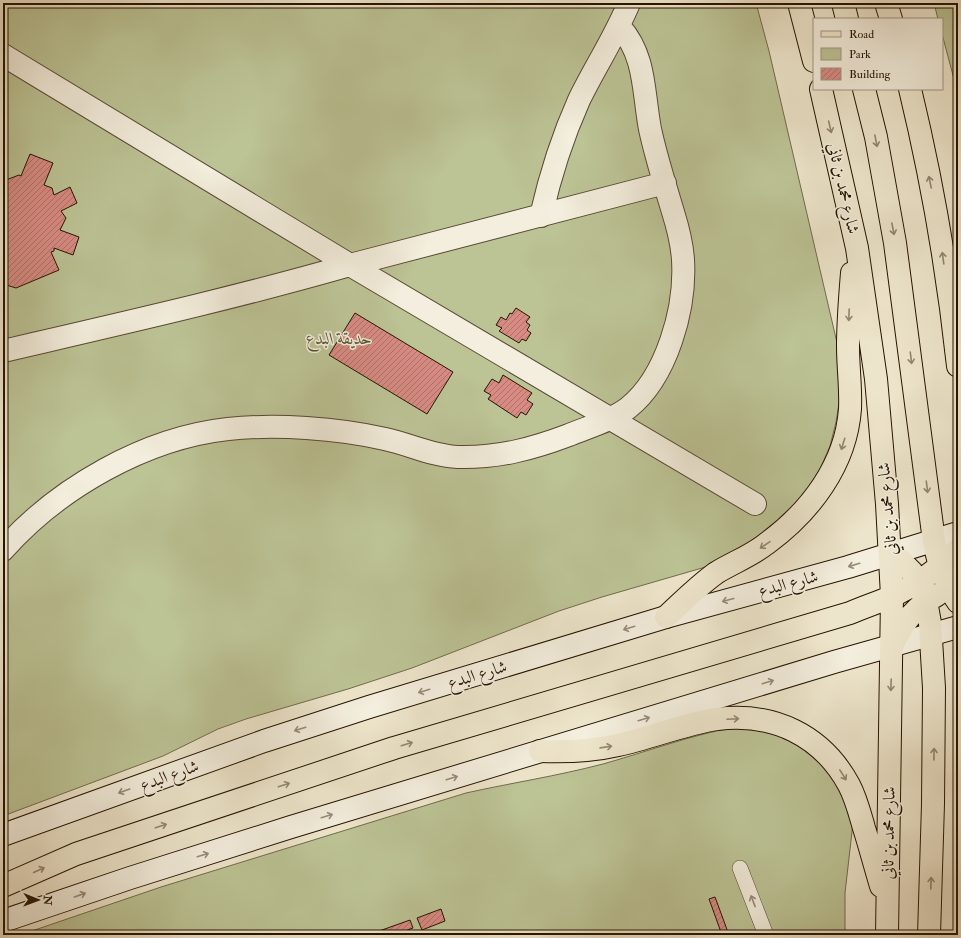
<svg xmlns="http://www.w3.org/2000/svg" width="961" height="938" font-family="'IM FELL Double Pica',Amiri,serif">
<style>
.green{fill:#bcc395;stroke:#716b4a}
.building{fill:url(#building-hatch);stroke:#261300}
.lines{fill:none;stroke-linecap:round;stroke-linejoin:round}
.service-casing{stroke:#584833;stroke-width:16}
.pedestrian-casing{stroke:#584833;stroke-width:24}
.secondary-casing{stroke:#261300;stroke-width:24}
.primary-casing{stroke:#261300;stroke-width:24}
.service{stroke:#f3eedd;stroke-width:15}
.pedestrian{stroke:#f3eedd;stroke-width:22}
.secondary{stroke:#f3eedd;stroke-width:22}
.primary{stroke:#ede5cb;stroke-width:22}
.oneway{stroke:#938670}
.oneway2{stroke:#978b7a}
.labels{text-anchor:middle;stroke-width:3;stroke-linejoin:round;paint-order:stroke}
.street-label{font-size:17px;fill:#261300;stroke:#f3eedd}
.park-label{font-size:17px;font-style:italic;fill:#5a5134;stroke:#f3eedd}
</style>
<defs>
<pattern id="building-hatch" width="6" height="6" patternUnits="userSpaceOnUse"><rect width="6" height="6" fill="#d78b83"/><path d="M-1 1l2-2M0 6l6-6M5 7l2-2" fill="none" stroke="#ae7069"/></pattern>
</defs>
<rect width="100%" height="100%" fill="#ede5cb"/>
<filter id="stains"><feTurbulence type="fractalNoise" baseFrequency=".005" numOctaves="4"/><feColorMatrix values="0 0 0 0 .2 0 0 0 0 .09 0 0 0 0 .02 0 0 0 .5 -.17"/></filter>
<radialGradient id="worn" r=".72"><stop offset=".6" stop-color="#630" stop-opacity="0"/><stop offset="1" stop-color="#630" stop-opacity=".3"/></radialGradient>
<!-- green -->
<path class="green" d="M 3,3 L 756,3 L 769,51 L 838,347 L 840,397 L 836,422 L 830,446 L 820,469 L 807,491 L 774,529 L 709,566 L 602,597 L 559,611 L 412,668 L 348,689 L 246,719 L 218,729 L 163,756 L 3,816 Z
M 934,3 L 958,3 L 958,94 L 942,34 L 942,19 L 938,19 Z
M 731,728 L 774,732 L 811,751 L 840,783 L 853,823 L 845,893 L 845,935 L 20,935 L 161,887 L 466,793 C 511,783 557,776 603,764 C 646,752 688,736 731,728 Z"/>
<!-- building -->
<path class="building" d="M 30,154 L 53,163 L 44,185 L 52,188 L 54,195 L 70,187 L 77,203 L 61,211 L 66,218 L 60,230 L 79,237 L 73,255 L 54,248 L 54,251 L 51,252 L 59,270 L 16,288 L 3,284 L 3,174 L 6,180 L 19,175 L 21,176 Z
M 516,308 L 530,317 L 526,322 L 530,325 L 527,330 L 531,333 L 526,341 L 522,339 L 519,343 L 499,331 L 502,328 L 496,325 L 501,317 L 506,320 L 510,313 L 512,314 Z
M 355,313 L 453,372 L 427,414 L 329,355 Z
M 503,375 L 532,393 L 527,400 L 533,404 L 526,415 L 521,412 L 517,418 L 488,399 L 491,395 L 484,391 L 492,379 L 499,383 Z
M 715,897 L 729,935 L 722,935 L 709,899 Z
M 441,909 L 445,921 L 422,930 L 417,918 Z
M 410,920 L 413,928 L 394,935 L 368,935 Z"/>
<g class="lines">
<defs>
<path id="service" d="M 740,868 L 766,935"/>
<path id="pedestrian" d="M 3,55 L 350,265 L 755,504
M 541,216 C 550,176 562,138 579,100 C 595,67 615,37 629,3
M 3,351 C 119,324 235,298 350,265 L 665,183
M 3,550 C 58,488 145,438 228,429 C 276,424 337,428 385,439 C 409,444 432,456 458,457 C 498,458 532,449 569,435 C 588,427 611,421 628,408 C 667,377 686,308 683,260 C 682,243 678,228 673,212 C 665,185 656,157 650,129 C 643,92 646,56 620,27"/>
<path id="secondary" d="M 3,835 L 264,741 L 369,707 L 666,617 L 848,567 L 958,533
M 3,921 L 130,878 L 291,827 L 834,662 L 958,627"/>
<path id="primary" d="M 799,3 L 814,61
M 843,3 L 847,19
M 886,3 L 891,19
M 821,89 L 857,248 L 876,379 L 887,504 L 892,596 L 887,935
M 864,89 L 876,137 L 895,243 L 934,541 C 938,563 945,584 958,602
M 910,89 C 932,180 948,273 958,366
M 891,554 L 899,559 L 912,572 L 926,601 L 930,623 L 934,688 L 933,804 L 929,935
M 666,617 C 682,602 698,586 716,573 C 732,563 751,556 766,544 C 810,512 846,465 850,409 C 851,388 848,367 848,346 C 848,321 850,297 852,273
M 893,645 C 902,623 916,606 937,595
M 540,751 C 566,752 592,751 618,745 C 651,738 684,724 717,719 C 773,712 822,735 849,785 C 856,798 860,814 864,828 C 870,847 875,866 881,886
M 3,886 L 76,854 L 394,748 L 850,613 C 864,607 879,602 893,596 C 917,584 940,568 958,549"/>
</defs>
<!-- service casing -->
<use href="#service" class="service-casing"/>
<!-- pedestrian casing -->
<use href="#pedestrian" class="pedestrian-casing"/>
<!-- secondary casing -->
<use href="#secondary" class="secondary-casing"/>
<!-- primary casing -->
<use href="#primary" class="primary-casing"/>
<!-- service -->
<use href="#service" class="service"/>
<!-- pedestrian -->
<use href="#pedestrian" class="pedestrian"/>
<!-- secondary -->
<use href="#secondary" class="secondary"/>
<!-- primary -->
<use href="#primary" class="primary"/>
</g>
<!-- one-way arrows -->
<defs><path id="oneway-shaft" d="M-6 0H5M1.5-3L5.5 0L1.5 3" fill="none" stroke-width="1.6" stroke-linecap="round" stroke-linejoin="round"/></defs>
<g class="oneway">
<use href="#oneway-shaft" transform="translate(830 127) rotate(77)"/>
<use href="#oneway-shaft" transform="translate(876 141) rotate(79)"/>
<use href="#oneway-shaft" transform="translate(930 182) rotate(-102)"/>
<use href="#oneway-shaft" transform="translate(893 229) rotate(79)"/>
<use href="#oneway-shaft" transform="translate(943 258) rotate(-98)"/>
<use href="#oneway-shaft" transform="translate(849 315) rotate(92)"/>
<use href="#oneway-shaft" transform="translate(911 358) rotate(83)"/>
<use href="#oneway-shaft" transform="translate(843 444) rotate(107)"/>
<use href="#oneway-shaft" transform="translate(927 487) rotate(83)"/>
<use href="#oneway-shaft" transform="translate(765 545) rotate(146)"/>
<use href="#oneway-shaft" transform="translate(891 685) rotate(92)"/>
<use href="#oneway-shaft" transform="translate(733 719) rotate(-3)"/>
<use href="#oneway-shaft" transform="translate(407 744) rotate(-17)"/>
<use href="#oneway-shaft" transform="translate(606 747) rotate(-8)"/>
<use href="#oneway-shaft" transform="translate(934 754) rotate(-89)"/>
<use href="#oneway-shaft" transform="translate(843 775) rotate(58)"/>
<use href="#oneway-shaft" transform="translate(284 785) rotate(-18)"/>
<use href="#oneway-shaft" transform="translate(161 826) rotate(-18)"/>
<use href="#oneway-shaft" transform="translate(39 870) rotate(-24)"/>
<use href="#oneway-shaft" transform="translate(931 883) rotate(-88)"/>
</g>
<g class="oneway2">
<use href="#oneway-shaft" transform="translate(854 565) rotate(164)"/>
<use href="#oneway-shaft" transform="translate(728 600) rotate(165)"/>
<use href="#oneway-shaft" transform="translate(629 628) rotate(163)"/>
<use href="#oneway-shaft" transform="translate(768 682) rotate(-17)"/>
<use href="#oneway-shaft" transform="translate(424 691) rotate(163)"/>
<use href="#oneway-shaft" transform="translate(644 719) rotate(-17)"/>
<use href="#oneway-shaft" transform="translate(300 729) rotate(162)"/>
<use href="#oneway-shaft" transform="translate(452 778) rotate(-17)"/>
<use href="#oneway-shaft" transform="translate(124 791) rotate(160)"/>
<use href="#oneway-shaft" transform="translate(327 816) rotate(-17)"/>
<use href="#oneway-shaft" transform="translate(203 855) rotate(-17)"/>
<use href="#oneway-shaft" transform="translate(80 895) rotate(-19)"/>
<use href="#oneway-shaft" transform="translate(753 901) rotate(-111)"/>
</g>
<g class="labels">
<!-- street labels -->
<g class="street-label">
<text transform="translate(844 188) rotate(77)" y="6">شارع محمد بن ثاني</text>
<text transform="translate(887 509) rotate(-95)" y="6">شارع محمد بن ثاني</text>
<text transform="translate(788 583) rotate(-15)" y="6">شارع البدع</text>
<text transform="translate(477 674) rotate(-17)" y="6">شارع البدع</text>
<text transform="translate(169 775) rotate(-20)" y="6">شارع البدع</text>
<text transform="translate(888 833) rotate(-89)" y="6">شارع محمد بن ثاني</text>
</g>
<!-- park labels -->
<g class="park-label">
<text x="339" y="344">حديقة البدع</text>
</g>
</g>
<!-- margin -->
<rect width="961" height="938" fill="none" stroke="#ede5cb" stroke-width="16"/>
<rect x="4" y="4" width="953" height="930" fill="none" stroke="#261300" stroke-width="2"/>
<rect x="8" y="8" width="945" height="922" fill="none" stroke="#261300"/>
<!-- legend -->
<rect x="813" y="18" width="130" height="72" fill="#f3eedd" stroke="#a19685"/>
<rect x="821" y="31" width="20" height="6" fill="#ede5cb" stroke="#a19685"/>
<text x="849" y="38" font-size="12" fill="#261300">Road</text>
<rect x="821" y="48" width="20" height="12" fill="#bcc395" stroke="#a19685"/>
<text x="849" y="58" font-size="12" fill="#261300">Park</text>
<rect x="821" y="68" width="20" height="12" fill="url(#building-hatch)" stroke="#a19685"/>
<text x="849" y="78" font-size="12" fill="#261300">Building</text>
<!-- north arrow -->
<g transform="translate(38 900) rotate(91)" stroke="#f3eedd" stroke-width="3" paint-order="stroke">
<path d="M0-3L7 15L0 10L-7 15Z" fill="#261300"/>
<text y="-6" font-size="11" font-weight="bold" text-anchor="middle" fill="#261300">N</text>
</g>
<rect width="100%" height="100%" filter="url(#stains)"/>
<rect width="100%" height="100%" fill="url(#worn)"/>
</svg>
